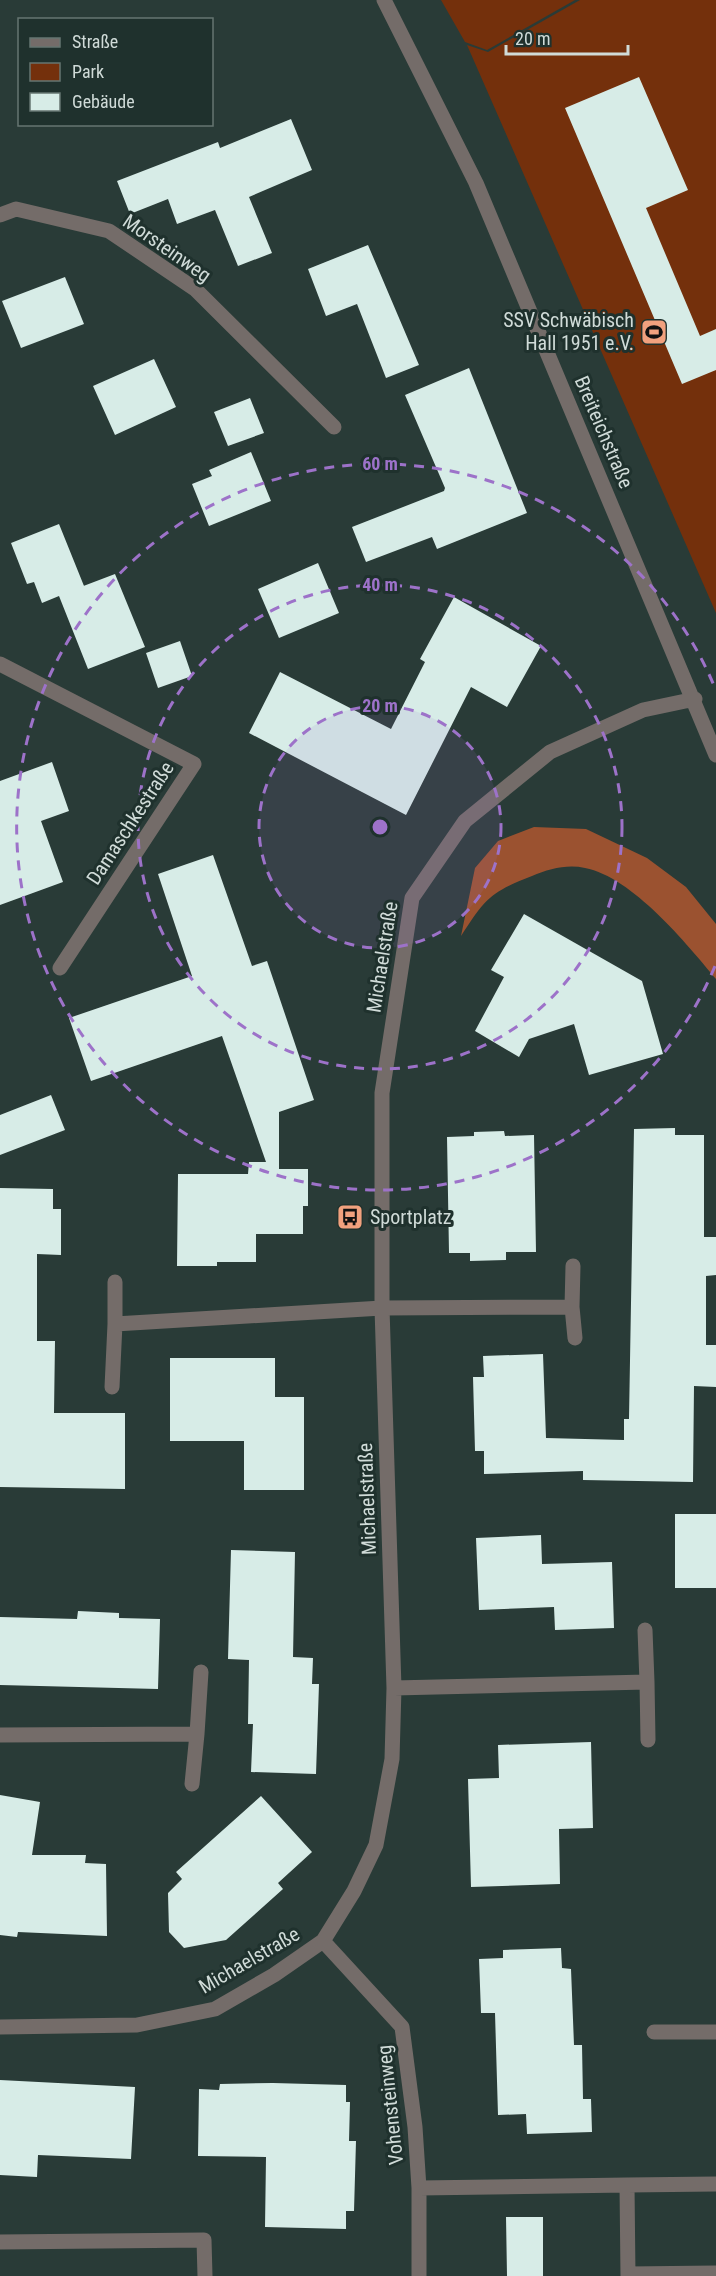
<svg xmlns="http://www.w3.org/2000/svg" width="716" height="2276" font-family="'Roboto Condensed',sans-serif">
<style>
.green{fill:#74300c}
.forest{fill:#9b5230}
.building{fill:#d7ece7}
.lines{fill:none;stroke-linecap:round;stroke-linejoin:round}
.minor{stroke:#746c69;stroke-width:15}
.ring{fill:none;stroke:#9d72c9;stroke-width:3;stroke-dasharray:10 8}
.labels{text-anchor:middle;stroke-width:6;stroke-linejoin:round;paint-order:stroke}
.street-label{font-size:20px;fill:#d0dbd8;stroke:#1f312d}
.poi-label{font-size:20px;fill:#d0dbd8;stroke:#1f312d;text-anchor:end}
.centre{fill:#9d72c9;stroke:#1f312d;stroke-width:3}
.ring-label{font-size:18px;text-anchor:middle;font-weight:bold;fill:#9d72c9;stroke:#1f312d;stroke-width:6;stroke-linejoin:round;paint-order:stroke}
</style>
<rect width="100%" height="100%" fill="#293b37"/>
<!-- green -->
<path class="green" d="M 441,0 L 575,0 L 487,50 L 465,42 Z
M 580,0 L 716,0 L 716,613 L 467,45 L 488,52 Z"/>
<!-- forest -->
<path class="forest" d="M 534,827 L 586,829 L 647,858 L 686,887 L 716,924 L 716,979 C 687,944 632,877 585,868 C 567,864 549,869 532,876 C 490,892 485,899 461,936 L 475,868 L 498,841 Z"/>
<!-- building -->
<path class="building" d="M 639,77 L 688,190 L 646,208 L 700,336 L 716,329 L 716,370 L 682,384 L 565,108 Z
M 291,119 L 312,170 L 249,197 L 272,253 L 238,266 L 215,210 L 177,224 L 168,199 L 130,214 L 117,181 L 218,142 L 220,148 Z
M 368,245 L 419,365 L 386,378 L 357,304 L 326,316 L 308,269 Z
M 65,277 L 84,324 L 21,348 L 2,301 Z
M 154,359 L 176,407 L 115,435 L 93,386 Z
M 469,368 L 527,513 L 437,549 L 432,537 L 366,562 L 352,527 L 444,491 L 445,488 L 405,395 Z
M 250,398 L 264,433 L 228,446 L 214,412 Z
M 251,452 L 271,501 L 209,526 L 192,484 L 212,476 L 209,470 Z
M 59,524 L 84,586 L 65,593 L 115,574 L 145,647 L 88,669 L 59,596 L 42,603 L 34,582 L 27,584 L 11,543 Z
M 318,563 L 339,613 L 279,638 L 258,589 Z
M 454,597 L 541,646 L 507,707 L 471,687 L 406,815 L 249,733 L 280,672 L 391,729 L 425,662 L 420,659 Z
M 180,641 L 192,676 L 158,688 L 146,653 Z
M 52,762 L 69,811 L 41,821 L 63,882 L 0,905 L 0,781 Z
M 213,855 L 252,966 L 267,961 L 314,1100 L 279,1112 L 279,1169 L 308,1169 L 308,1206 L 303,1206 L 303,1234 L 256,1234 L 256,1262 L 217,1262 L 217,1266 L 177,1266 L 178,1174 L 248,1174 L 249,1162 L 266,1162 L 222,1036 L 91,1081 L 69,1018 L 192,976 L 158,874 Z
M 524,914 L 642,981 L 663,1054 L 589,1075 L 574,1024 L 529,1039 L 519,1057 L 475,1031 L 504,977 L 491,970 Z
M 51,1095 L 65,1130 L 0,1155 L 0,1115 Z
M 675,1128 L 675,1135 L 704,1135 L 704,1237 L 716,1237 L 716,1275 L 706,1276 L 706,1345 L 716,1345 L 716,1387 L 694,1386 L 693,1482 L 583,1480 L 583,1471 L 484,1474 L 484,1451 L 475,1451 L 473,1377 L 484,1377 L 483,1356 L 543,1354 L 546,1438 L 624,1440 L 624,1419 L 629,1419 L 634,1129 Z
M 504,1131 L 505,1136 L 534,1135 L 536,1252 L 506,1252 L 506,1260 L 470,1261 L 470,1253 L 449,1253 L 447,1137 L 474,1136 L 474,1132 Z
M 0,1188 L 53,1189 L 53,1209 L 61,1209 L 61,1255 L 37,1254 L 37,1341 L 55,1341 L 54,1413 L 125,1413 L 125,1489 L 0,1487 Z
M 170,1358 L 275,1358 L 275,1397 L 304,1397 L 304,1490 L 244,1490 L 244,1441 L 170,1441 Z
M 675,1514 L 716,1514 L 716,1588 L 675,1588 Z
M 541,1535 L 542,1564 L 612,1562 L 614,1628 L 555,1630 L 554,1607 L 479,1610 L 476,1538 Z
M 231,1550 L 295,1552 L 293,1657 L 313,1658 L 312,1684 L 319,1684 L 316,1774 L 251,1772 L 253,1724 L 248,1724 L 249,1660 L 228,1659 Z
M 78,1611 L 119,1613 L 119,1618 L 160,1619 L 158,1689 L 0,1685 L 0,1617 L 77,1619 Z
M 591,1742 L 593,1828 L 559,1829 L 560,1884 L 471,1887 L 468,1779 L 499,1778 L 498,1745 Z
M 0,1795 L 40,1802 L 32,1855 L 86,1855 L 85,1863 L 106,1864 L 107,1936 L 18,1932 L 17,1937 L 0,1935 Z
M 261,1796 L 312,1852 L 278,1883 L 283,1889 L 226,1940 L 184,1948 L 169,1932 L 168,1893 L 182,1879 L 176,1872 Z
M 561,1948 L 562,1968 L 571,1969 L 574,2045 L 582,2045 L 583,2099 L 591,2099 L 592,2132 L 527,2134 L 526,2114 L 498,2115 L 495,2013 L 481,2013 L 479,1959 L 503,1958 L 503,1950 Z
M 0,2080 L 135,2087 L 131,2159 L 38,2155 L 37,2177 L 0,2175 Z
M 273,2083 L 346,2085 L 346,2102 L 350,2102 L 349,2141 L 356,2141 L 354,2211 L 346,2211 L 346,2229 L 265,2227 L 266,2157 L 198,2156 L 199,2089 L 219,2090 L 220,2084 Z
M 506,2217 L 543,2217 L 543,2276 L 507,2276 Z"/>
<g class="lines">
<!-- minor -->
<path class="minor" d="M 384,0 L 476,183 L 716,755
M 0,215 L 16,209 L 109,231 L 195,289 L 334,427
M 0,664 L 194,764 L 60,968
M 115,1282 L 115,1324 L 382,1308 L 572,1307 L 573,1266
M 572,1307 L 575,1338
M 112,1387 L 115,1324
M 645,1630 L 647,1682
M 394,1688 L 647,1682 L 648,1740
M 0,1735 L 197,1734 L 201,1672
M 192,1784 L 197,1734
M 323,1941 L 402,2027 L 415,2127 L 419,2188 L 419,2276
M 0,2027 L 137,2025 L 215,2009 L 274,1975 L 323,1941 L 354,1891 L 376,1845 L 392,1759 L 394,1688 L 382,1308 L 382,1093 L 412,898 L 465,821 L 550,752 L 643,710 L 695,699
M 654,2032 L 716,2032
M 627,2185 L 716,2184
M 419,2188 L 627,2185 L 628,2276
M 0,2242 L 204,2240 L 205,2276
M 628,2274 L 716,2273"/>
</g>
<!-- distance rings -->
<circle cx="380" cy="827" r="121" fill="#9d72c9" fill-opacity=".12"/>
<g class="ring">
<circle cx="380" cy="827" r="121"/>
<circle cx="380" cy="827" r="242"/>
<path d="M715 966A363 363 0 1 1 715 688"/>
</g>
<!-- icons -->
<defs>
<symbol id="stadium-square" viewBox="-11 -11 22 22"><rect x="-9" y="-9" width="18" height="18" rx="4" fill="#f1a17e" stroke="#1f312d"/><path d="M0-5a6.5 5 0 1 0 0 10a6.5 5 0 1 0 0-10ZM-3.5-1.8h7v3.6h-7Z" fill="#111"/></symbol>
<symbol id="bus-square" viewBox="-11 -11 22 22"><rect x="-9" y="-9" width="18" height="18" rx="4" fill="#f1a17e" stroke="#1f312d"/><path d="M-5-6H5V4H4V6H2V4H-2V6H-4V4H-5ZM-3.5-4V0h7V-4ZM-3.5 1.2v1.5H-2V1.2ZM2 1.2v1.5H3.5V1.2Z" fill="#111"/></symbol>
</defs>
<g fill-rule="evenodd">
<use href="#stadium-square" x="639" y="317" width="30" height="30"/>
<use href="#bus-square" x="335" y="1202" width="30" height="30"/>
</g>
<g class="labels">
<!-- street labels -->
<g class="street-label">
<text transform="translate(167 248) rotate(35)" y="7">Morsteinweg</text>
<text transform="translate(604 432) rotate(67)" y="7">Breiteichstraße</text>
<text transform="translate(130 823) rotate(-57)" y="7">Damaschkestraße</text>
<text transform="translate(382 957) rotate(-81)" y="7">Michaelstraße</text>
<text transform="translate(367 1499) rotate(-92)" y="7">Michaelstraße</text>
<text transform="translate(249 1960) rotate(-30)" y="7">Michaelstraße</text>
<text transform="translate(390 2105) rotate(-96)" y="7">Vohensteinweg</text>
</g>
<!-- poi labels -->
<g class="poi-label">
<text x="634" y="327">SSV Schwäbisch<tspan x="634" dy="23">Hall 1951 e.V.</tspan></text>
<text x="370" y="1224" text-anchor="start">Sportplatz</text>
</g>
</g>
<circle cx="380" cy="827" r="9" class="centre"/>
<g class="ring-label">
<text x="380" y="470">60 m</text>
<text x="380" y="591">40 m</text>
<text x="380" y="712">20 m</text>
</g>
<!-- legend -->
<rect x="18" y="18" width="195" height="108" fill="#1f312d" stroke="#667571" stroke-width="1.5"/>
<rect x="30" y="38" width="30" height="9" fill="#746c69" stroke="#667571" stroke-width="1.5"/>
<text x="72" y="48" font-size="18" fill="#d0dbd8">Straße</text>
<rect x="30" y="63" width="30" height="18" fill="#74300c" stroke="#667571" stroke-width="1.5"/>
<text x="72" y="78" font-size="18" fill="#d0dbd8">Park</text>
<rect x="30" y="93" width="30" height="18" fill="#d7ece7" stroke="#667571" stroke-width="1.5"/>
<text x="72" y="108" font-size="18" fill="#d0dbd8">Gebäude</text>
<!-- scale -->
<path d="M506 45v9h122v-9" fill="none" stroke="#d0dbd8" stroke-width="3"/>
<text x="515" y="45" font-size="18" fill="#d0dbd8" stroke="#1f312d" stroke-width="4.5" paint-order="stroke">20 m</text>
</svg>
